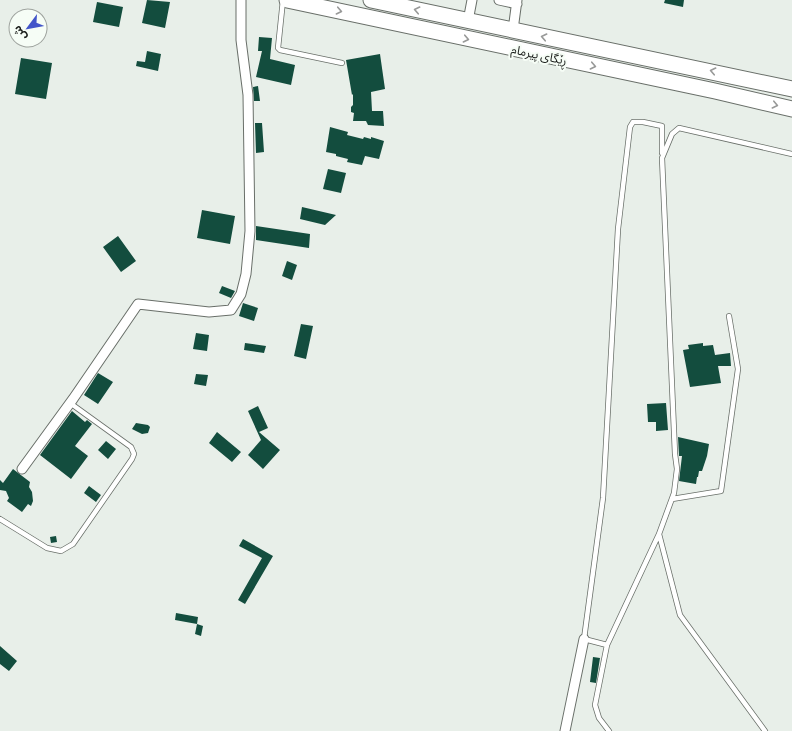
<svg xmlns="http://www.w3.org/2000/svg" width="792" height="731" font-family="'Source Sans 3','Noto Sans Arabic',sans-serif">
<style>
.building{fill:#134d3e}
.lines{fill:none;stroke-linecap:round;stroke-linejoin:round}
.service-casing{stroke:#696f69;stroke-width:6}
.minor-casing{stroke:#696f69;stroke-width:11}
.trunk-casing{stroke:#696f69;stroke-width:17}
.service{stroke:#fff;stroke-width:4.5}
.minor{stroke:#fff;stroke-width:9}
.trunk{stroke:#fff;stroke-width:15}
.oneway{stroke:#989998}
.labels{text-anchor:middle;stroke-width:4;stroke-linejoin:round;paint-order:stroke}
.street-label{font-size:12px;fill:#191c19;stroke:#f6fdf6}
</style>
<rect width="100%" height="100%" fill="#e8efe9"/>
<!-- building -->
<path class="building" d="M 147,0 L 170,2 L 165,28 L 142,23 Z
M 665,0 L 684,0 L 683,7 L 664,3 Z
M 97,2 L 123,7 L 119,27 L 93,22 Z
M 259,37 L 272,38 L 270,59 L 295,65 L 291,85 L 256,77 L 262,51 L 258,51 Z
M 147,51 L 161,54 L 158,71 L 136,66 L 137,61 L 145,62 Z
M 380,54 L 385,89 L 371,92 L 372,111 L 383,111 L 384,126 L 368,125 L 366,121 L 353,121 L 354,113 L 351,112 L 351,107 L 353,105 L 353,94 L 352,95 L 346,60 Z
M 21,58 L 52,63 L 46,99 L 15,94 Z
M 258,86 L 260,101 L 254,101 L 253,87 Z
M 255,123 L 262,123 L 264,152 L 256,153 Z
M 330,127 L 348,132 L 347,135 L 363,139 L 364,137 L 371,139 L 371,137 L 384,141 L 379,159 L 365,156 L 362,165 L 347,162 L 348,159 L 336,156 L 336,154 L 326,152 Z
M 328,169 L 346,173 L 341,193 L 323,189 Z
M 302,207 L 336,215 L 325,225 L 300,219 Z
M 202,210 L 235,216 L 230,244 L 197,238 Z
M 256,226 L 310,234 L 309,248 L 256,240 Z
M 118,236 L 136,261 L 121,272 L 103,247 Z
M 287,261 L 297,265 L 292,280 L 282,276 Z
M 222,286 L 235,291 L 231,298 L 219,293 Z
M 243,303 L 258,308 L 254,321 L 239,316 Z
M 301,324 L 313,326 L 306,359 L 294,356 Z
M 196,333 L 209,335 L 207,351 L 193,349 Z
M 245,343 L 266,346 L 264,353 L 244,350 Z
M 703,343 L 703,346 L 713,345 L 715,355 L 730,353 L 731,366 L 718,366 L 721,383 L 690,387 L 683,350 L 689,349 L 688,345 Z
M 98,373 L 113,382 L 98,404 L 84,395 Z
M 196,374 L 208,375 L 206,386 L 194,384 Z
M 666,403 L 668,430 L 656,431 L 656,422 L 648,422 L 647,404 Z
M 258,406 L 268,428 L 259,432 L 280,450 L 263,469 L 248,455 L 261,440 L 248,411 Z
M 72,411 L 85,422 L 87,420 L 92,424 L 75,446 L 88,456 L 71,479 L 40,455 Z
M 136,423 L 148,425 L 150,427 L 148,433 L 142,434 L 132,429 Z
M 217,432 L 241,452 L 232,462 L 209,443 Z
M 678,437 L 709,444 L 707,456 L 702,471 L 699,471 L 698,477 L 697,477 L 696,484 L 679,481 L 682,456 L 679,456 Z
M 106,441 L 116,449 L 108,459 L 98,450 Z
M 13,469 L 30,482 L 29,487 L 32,492 L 33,501 L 31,506 L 28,504 L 22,512 L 7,501 L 9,498 L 6,491 L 0,490 L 0,480 L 3,483 Z
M 89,486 L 101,495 L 96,502 L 84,493 Z
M 56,536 L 57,542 L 51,543 L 50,537 Z
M 243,539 L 273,556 L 245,604 L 238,600 L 262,558 L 239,546 Z
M 176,613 L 198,617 L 197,624 L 175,620 Z
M 197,624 L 203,626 L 201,636 L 195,634 Z
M 0,646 L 17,661 L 9,671 L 0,664 Z
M 593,657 L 600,658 L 596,683 L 590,682 Z"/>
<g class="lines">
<defs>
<path id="service" d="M 283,0 L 278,48 L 280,50 L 342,63
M 672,499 L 721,491 L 738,369 L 729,316
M 0,519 L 47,548 L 61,551 L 73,544 L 132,459 L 134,454 L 131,447 L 70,403
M 659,534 L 680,615 L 765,731
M 607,645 L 584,639 L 603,498 L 618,229 L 630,127 L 633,122 L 643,122 L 662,126 L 662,153
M 609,731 L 599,718 L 595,705 L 607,645 L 659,534 L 674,493 L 677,469 L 675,454 L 662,158 L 672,134 L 679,128 L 792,154"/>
<path id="minor" d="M 499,0 L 517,4
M 468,21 L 472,0
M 513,30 L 517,0
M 22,469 L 73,399 L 138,304 L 209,312 L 231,310 L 241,294 L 246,274 L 250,231 L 248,95 L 241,40 L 241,0
M 565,731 L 584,639"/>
<path id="trunk" d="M 287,0 L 715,91 L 792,109
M 371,0 L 792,89"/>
</defs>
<!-- service casing -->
<use href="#service" class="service-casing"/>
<!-- minor casing -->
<use href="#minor" class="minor-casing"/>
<!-- trunk casing -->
<use href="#trunk" class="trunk-casing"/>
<!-- service -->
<use href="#service" class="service"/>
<!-- minor -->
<use href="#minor" class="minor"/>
<!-- trunk -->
<use href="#trunk" class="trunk"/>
</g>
<!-- one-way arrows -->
<defs><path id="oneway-chevron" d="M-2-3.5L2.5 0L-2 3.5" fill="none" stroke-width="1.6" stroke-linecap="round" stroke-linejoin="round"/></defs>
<g class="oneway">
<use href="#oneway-chevron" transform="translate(417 10) rotate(-168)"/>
<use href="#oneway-chevron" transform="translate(339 11) rotate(12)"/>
<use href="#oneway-chevron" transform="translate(544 37) rotate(-168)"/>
<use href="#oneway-chevron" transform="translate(466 39) rotate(12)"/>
<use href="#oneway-chevron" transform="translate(593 66) rotate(12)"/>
<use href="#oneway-chevron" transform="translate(713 71) rotate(-168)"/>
<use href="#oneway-chevron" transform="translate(775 105) rotate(13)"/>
</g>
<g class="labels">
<!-- street labels -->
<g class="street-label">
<text transform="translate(539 55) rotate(12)" y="4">ڕێگای پیرمام</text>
</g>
</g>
<!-- north arrow -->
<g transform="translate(28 28) rotate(238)"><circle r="19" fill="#f6fdf6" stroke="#9ea39e"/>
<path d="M0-3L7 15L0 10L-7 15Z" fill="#4255c9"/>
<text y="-6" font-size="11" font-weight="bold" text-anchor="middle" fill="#191c19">ش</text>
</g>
</svg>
